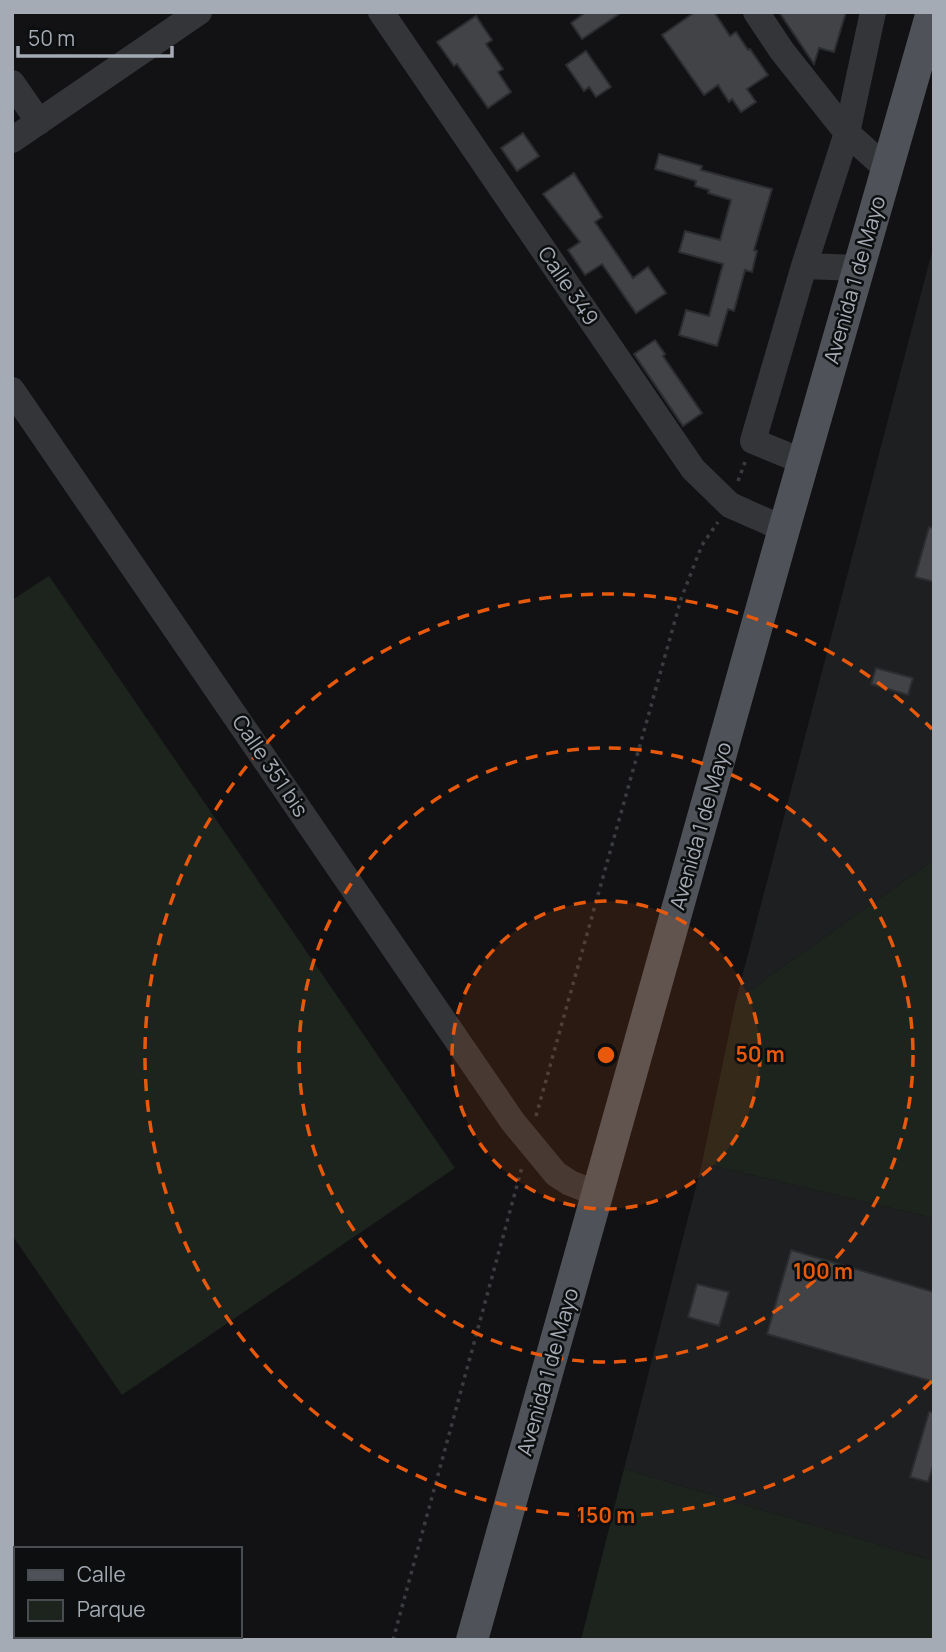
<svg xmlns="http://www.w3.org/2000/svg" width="946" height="1652" font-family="Manrope,sans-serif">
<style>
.built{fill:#1e1f21}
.green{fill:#1d241d}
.building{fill:#414347;stroke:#2c2d30;stroke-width:2}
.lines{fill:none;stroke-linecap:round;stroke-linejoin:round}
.path{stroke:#393c40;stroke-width:3.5;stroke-dasharray:3.5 5;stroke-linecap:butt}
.minor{stroke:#333539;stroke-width:26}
.major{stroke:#4f5258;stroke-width:32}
.ring{fill:none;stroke:#e8590c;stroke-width:3.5;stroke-dasharray:12 9}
.labels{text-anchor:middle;stroke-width:5;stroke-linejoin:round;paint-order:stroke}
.street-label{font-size:21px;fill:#a4abb4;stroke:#0d0e0f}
.centre{fill:#e8590c;stroke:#0d0e0f;stroke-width:3.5}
.ring-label{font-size:21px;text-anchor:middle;font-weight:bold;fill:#e8590c;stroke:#0d0e0f;stroke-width:5;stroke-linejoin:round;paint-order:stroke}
</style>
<rect width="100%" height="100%" fill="#121214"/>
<!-- built -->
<path class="built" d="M 934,244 L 934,860 L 736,1000 Z
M 702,1163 L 934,1218 L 934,1561 L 624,1469 Z"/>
<!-- green -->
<path class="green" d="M 49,576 L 455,1168 L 122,1395 L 12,1235 L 12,600 Z
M 934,860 L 934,1218 L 702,1163 L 736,1000 Z
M 624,1469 L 934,1561 L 934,1640 L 581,1640 Z"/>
<!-- building -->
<path class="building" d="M 586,12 L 622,12 L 582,39 L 571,23 Z
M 695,12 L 714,12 L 730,36 L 736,32 L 748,50 L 750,49 L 768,75 L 747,89 L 756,102 L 741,112 L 732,99 L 729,102 L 718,85 L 704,95 L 662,35 Z
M 779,12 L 846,12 L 834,52 L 819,48 L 814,64 Z
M 476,16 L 492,40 L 486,44 L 503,69 L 498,72 L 511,92 L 488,108 L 457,64 L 454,66 L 437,42 Z
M 586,51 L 611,87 L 596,97 L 589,87 L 584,91 L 566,65 Z
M 523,133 L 539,156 L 517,171 L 501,148 Z
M 659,154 L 702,166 L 701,170 L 772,189 L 754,250 L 757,251 L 752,272 L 745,270 L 734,311 L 728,309 L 717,346 L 679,335 L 686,310 L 709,316 L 723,264 L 679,252 L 685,231 L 720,240 L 731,200 L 708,193 L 709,190 L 695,186 L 696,181 L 655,169 Z
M 574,173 L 602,217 L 595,222 L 633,278 L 648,267 L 666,293 L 636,313 L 602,264 L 585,275 L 568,250 L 580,242 L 543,194 Z
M 655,340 L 665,354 L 663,356 L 702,413 L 683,426 L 634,354 Z
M 929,527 L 934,528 L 934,582 L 915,577 Z
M 876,668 L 913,678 L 908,695 L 871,684 Z
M 791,1250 L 934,1292 L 934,1382 L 767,1334 Z
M 697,1284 L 729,1292 L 719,1326 L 688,1317 Z
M 929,1412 L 934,1412 L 934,1463 L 928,1482 L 910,1477 Z"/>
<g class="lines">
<!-- path -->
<path class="path" d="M 738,481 L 745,462
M 536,1116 L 681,599 L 702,545 L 718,522
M 393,1640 L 522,1167"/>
<!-- minor -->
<path class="minor" d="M 381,12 L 693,469 L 730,505 L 784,529
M 756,12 L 782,51 L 847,133 L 887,169
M 12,83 L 39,122
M 12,140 L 199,12
M 804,266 L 859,268
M 12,390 L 513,1122 L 556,1174 L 570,1183 L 598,1194
M 804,462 L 753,441 L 804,266 L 847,133 L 873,12"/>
<!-- major -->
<path class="major" d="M 472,1640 L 784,529 L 932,12"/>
</g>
<!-- distance rings -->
<circle cx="606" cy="1055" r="154" fill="#e8590c" fill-opacity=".12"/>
<g class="ring">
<circle cx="606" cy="1055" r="154"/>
<circle cx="606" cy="1055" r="307"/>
<path d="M932 1381A461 461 0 1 1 932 729"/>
</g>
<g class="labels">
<!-- street labels -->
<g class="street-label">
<text transform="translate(855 280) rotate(-74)" y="7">Avenida 1 de Mayo</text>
<text transform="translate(568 286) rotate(56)" y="7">Calle 349</text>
<text transform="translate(270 766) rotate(56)" y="7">Calle 351 bis</text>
<text transform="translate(701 826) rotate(-74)" y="7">Avenida 1 de Mayo</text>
<text transform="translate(548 1372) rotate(-74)" y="7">Avenida 1 de Mayo</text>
</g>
</g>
<circle cx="606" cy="1055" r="10" class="centre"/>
<g class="ring-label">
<text x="760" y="1062">50 m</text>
<text x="823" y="1279">100 m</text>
<text x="606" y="1523">150 m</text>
</g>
<!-- border -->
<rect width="946" height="1652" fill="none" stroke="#a4abb4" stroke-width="28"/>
<!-- legend -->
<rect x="14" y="1547" width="228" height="91" fill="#0d0e0f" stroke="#494d51" stroke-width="2"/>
<rect x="28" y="1570" width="35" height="10" fill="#4f5258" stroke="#494d51" stroke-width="2"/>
<text x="77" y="1582" font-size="21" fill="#a4abb4">Calle</text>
<rect x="28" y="1600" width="35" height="21" fill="#1d241d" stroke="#494d51" stroke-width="2"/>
<text x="77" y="1617" font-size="21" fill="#a4abb4">Parque</text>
<!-- scale -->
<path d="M18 46v10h154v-10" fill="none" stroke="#a4abb4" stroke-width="3.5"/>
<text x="28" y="46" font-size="21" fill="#a4abb4" stroke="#0d0e0f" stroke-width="5" paint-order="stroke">50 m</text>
</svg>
